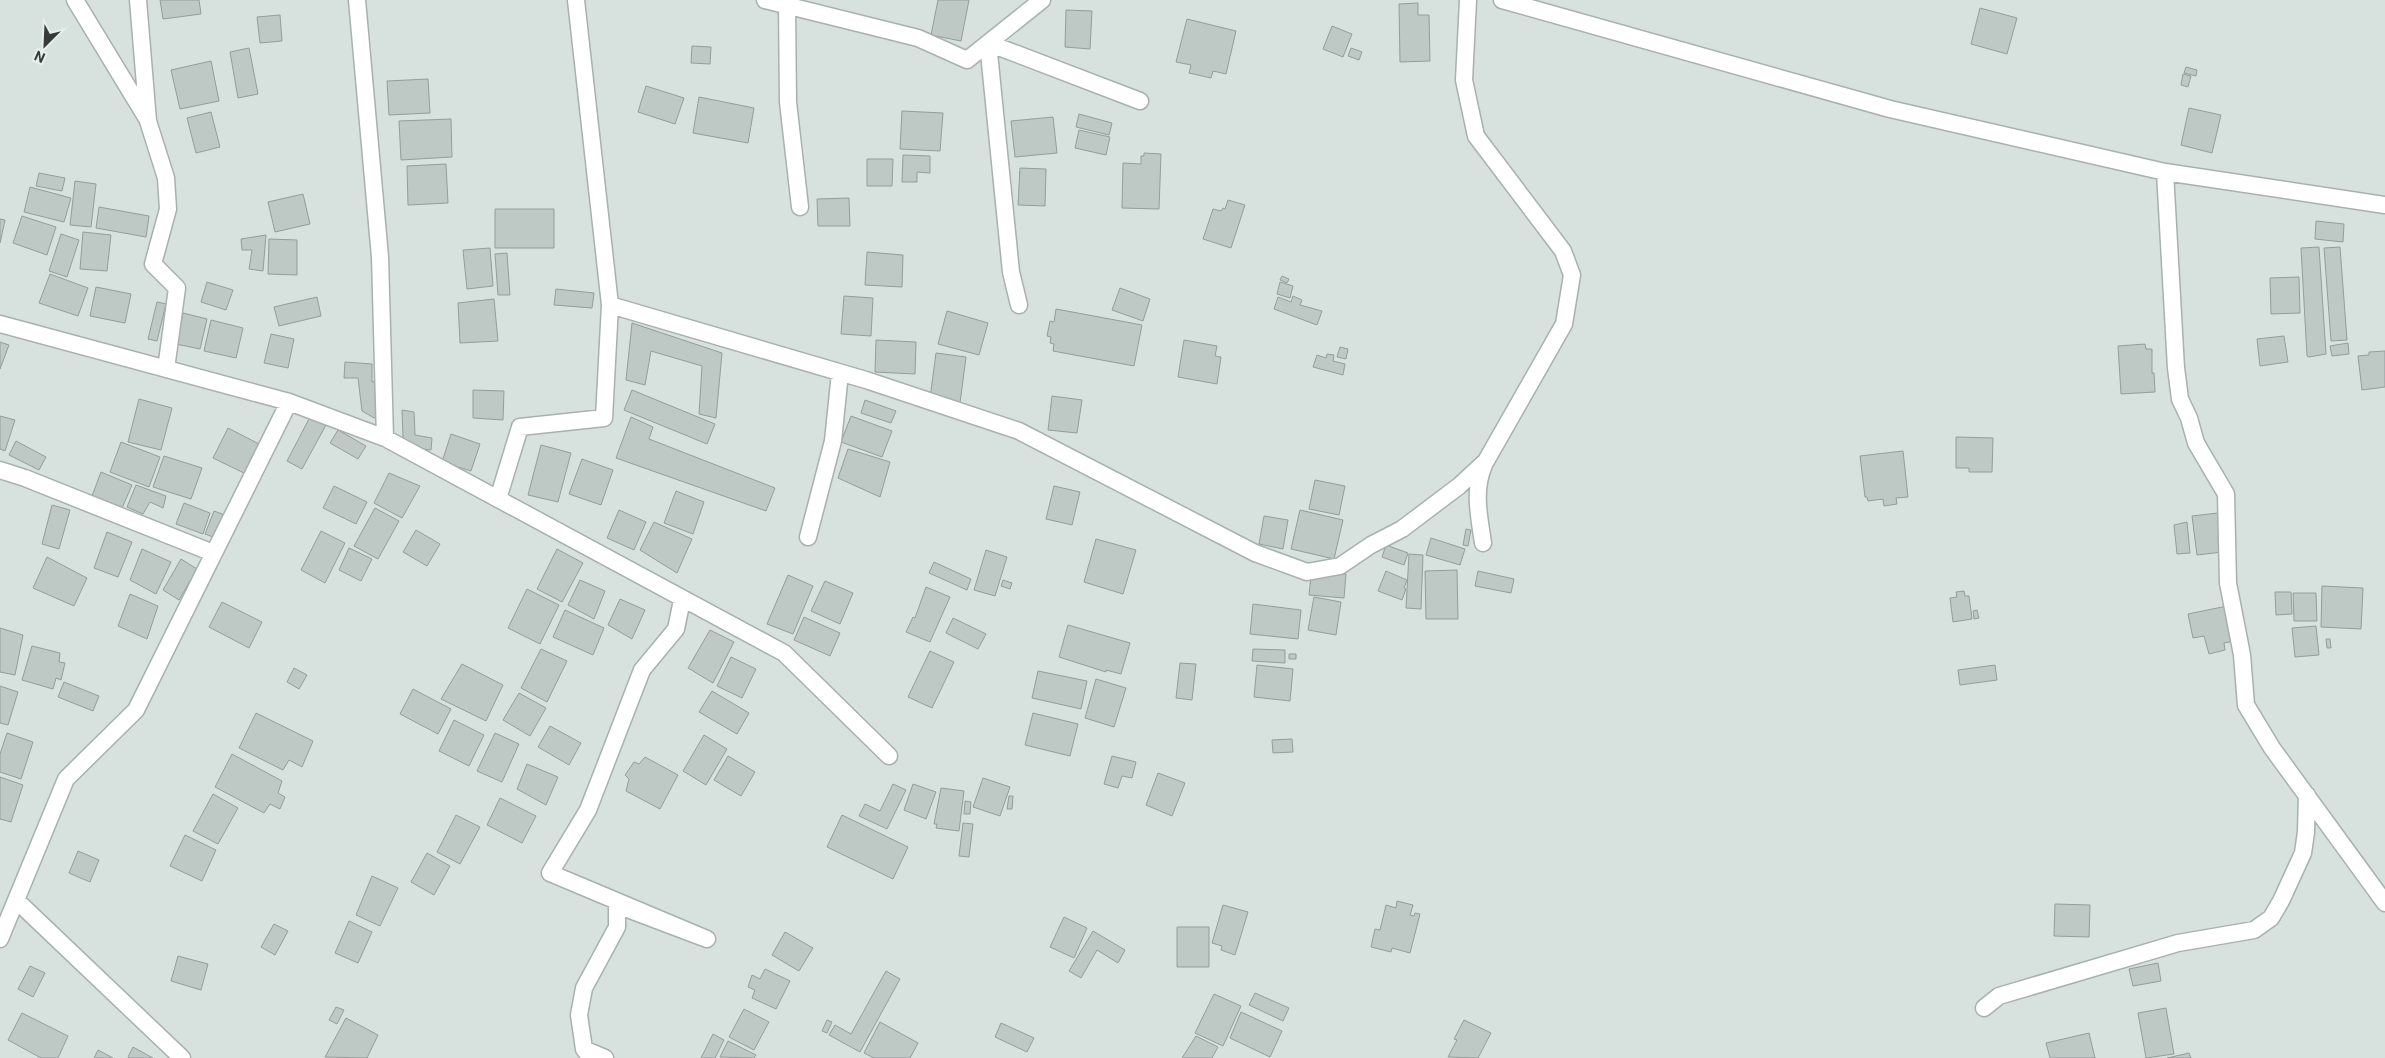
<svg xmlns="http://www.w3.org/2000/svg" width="2385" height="1058" font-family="Roboto,sans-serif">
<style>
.building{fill:#bec8c5;stroke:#939d9a}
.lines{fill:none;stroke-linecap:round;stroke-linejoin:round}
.street-casing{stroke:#a7b1af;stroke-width:19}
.street{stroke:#fff;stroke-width:16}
</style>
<rect width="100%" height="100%" fill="#d7e2df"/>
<!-- building -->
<path class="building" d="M 160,0 L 199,0 L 201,14 L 163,19 Z
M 938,0 L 969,0 L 961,41 L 931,35 Z
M 1418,3 L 1418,15 L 1429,15 L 1430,61 L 1400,62 L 1399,4 Z
M 1980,8 L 2017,18 L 2007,54 L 1971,44 Z
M 1066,10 L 1092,11 L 1090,49 L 1065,47 Z
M 280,15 L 282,41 L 260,43 L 257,17 Z
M 1187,19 L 1236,31 L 1226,74 L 1213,71 L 1211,78 L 1189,73 L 1191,65 L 1176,62 Z
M 1332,26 L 1352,34 L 1343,57 L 1323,49 Z
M 692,46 L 711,47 L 710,64 L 691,63 Z
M 249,48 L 258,94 L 238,98 L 230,52 Z
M 1351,48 L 1362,52 L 1359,60 L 1348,56 Z
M 211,61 L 219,101 L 180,109 L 171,70 Z
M 2186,67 L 2197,70 L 2196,76 L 2184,73 Z
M 2183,74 L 2191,76 L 2188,87 L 2181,85 Z
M 428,79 L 430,113 L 389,115 L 387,81 Z
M 646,86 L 684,98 L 675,124 L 638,112 Z
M 699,97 L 754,108 L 748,143 L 693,133 Z
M 2189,108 L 2221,115 L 2212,153 L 2181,145 Z
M 902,111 L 943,113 L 940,151 L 900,149 Z
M 211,112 L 220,147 L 196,153 L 187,118 Z
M 1079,114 L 1112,123 L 1109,135 L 1076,127 Z
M 1053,117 L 1057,153 L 1015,157 L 1011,121 Z
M 451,119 L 452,157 L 401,160 L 399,121 Z
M 1079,130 L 1110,137 L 1106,155 L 1075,148 Z
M 1144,153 L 1161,154 L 1159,209 L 1122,208 L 1123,163 L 1141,164 L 1141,156 L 1144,156 Z
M 903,155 L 930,156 L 930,173 L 917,172 L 917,182 L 902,182 Z
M 867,159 L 893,159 L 892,186 L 867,186 Z
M 446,164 L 448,203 L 408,205 L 407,166 Z
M 1020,168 L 1046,169 L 1045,206 L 1018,205 Z
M 39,173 L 65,178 L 62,191 L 36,186 Z
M 75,181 L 96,184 L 91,227 L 70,225 Z
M 30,187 L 71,198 L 64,222 L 24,212 Z
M 303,194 L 310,224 L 275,232 L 268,202 Z
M 849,198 L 850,226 L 818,226 L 817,199 Z
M 1228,200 L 1245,205 L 1231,248 L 1203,239 L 1213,209 L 1221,211 L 1223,208 L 1225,209 Z
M 99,207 L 149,216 L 146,237 L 96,228 Z
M 495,209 L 554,209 L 554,248 L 495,248 Z
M 22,216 L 56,227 L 47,255 L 13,243 Z
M 0,219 L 5,220 L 0,243 Z
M 2316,221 L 2344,224 L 2343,242 L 2315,239 Z
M 83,232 L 111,235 L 107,271 L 80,269 Z
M 61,234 L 79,240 L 67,277 L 49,271 Z
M 266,235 L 263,271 L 249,269 L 252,250 L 242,250 L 241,239 Z
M 269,239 L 297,240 L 297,275 L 268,274 Z
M 2319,247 L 2326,354 L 2309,357 L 2307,356 L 2301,248 Z
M 2340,247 L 2347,340 L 2331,341 L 2324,248 Z
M 490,248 L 493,286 L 467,289 L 463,250 Z
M 867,252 L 903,255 L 902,287 L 865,285 Z
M 507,253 L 510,295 L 498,295 L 495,254 Z
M 50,274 L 88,288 L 78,316 L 39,303 Z
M 1282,276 L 1289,279 L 1287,283 L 1280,280 Z
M 2299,277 L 2300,313 L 2271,314 L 2270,278 Z
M 207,282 L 233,290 L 226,310 L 201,302 Z
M 1280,282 L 1293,286 L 1290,298 L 1277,294 Z
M 96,287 L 131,294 L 125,323 L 90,316 Z
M 1120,288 L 1150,299 L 1143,321 L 1112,310 Z
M 556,289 L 594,293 L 592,308 L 554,305 Z
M 844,296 L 873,298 L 871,336 L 841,334 Z
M 1293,296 L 1302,300 L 1300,305 L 1322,311 L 1317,325 L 1274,309 L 1278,297 L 1291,302 Z
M 317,297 L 321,316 L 279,326 L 274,307 Z
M 494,299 L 498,341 L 460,343 L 458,303 Z
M 157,302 L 166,304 L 157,341 L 148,339 Z
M 1056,309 L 1142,325 L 1134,366 L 1053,351 L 1054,344 L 1050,343 L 1051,337 L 1047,336 L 1050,321 L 1054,322 Z
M 947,311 L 988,323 L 979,355 L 938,344 Z
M 183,313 L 207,319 L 200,349 L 176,344 Z
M 211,320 L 243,328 L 236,358 L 204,351 Z
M 632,323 L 722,353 L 716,418 L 699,414 L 702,366 L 651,351 L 645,385 L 626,380 Z
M 271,334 L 294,339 L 288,368 L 264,363 Z
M 2284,336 L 2288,362 L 2260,366 L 2257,339 Z
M 876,340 L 916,342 L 915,374 L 875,372 Z
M 1184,340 L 1217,346 L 1215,356 L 1221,357 L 1217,384 L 1178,377 Z
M 0,342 L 9,345 L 0,369 Z
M 2348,343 L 2349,354 L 2332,356 L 2330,346 Z
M 2145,344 L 2146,349 L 2152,349 L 2152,373 L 2154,373 L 2155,392 L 2121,394 L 2118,346 Z
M 1340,347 L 1348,349 L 1346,359 L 1337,357 Z
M 2385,351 L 2385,387 L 2362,390 L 2358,356 L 2369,355 L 2369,352 Z
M 936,353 L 966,357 L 960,403 L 930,398 Z
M 1327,354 L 1334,355 L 1333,361 L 1345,364 L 1343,375 L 1313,367 L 1317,355 L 1326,358 Z
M 345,362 L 372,364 L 372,382 L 380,381 L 378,420 L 362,411 L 358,378 L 344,378 Z
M 473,390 L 504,391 L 503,420 L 473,418 Z
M 632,390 L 715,424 L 707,444 L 624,410 Z
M 1052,396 L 1082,400 L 1077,433 L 1048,430 Z
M 139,399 L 172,408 L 161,450 L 128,442 Z
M 865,400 L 896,411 L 891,423 L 861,413 Z
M 402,410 L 414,412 L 415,435 L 432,438 L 431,450 L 414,448 L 403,437 Z
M 0,416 L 15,420 L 5,451 L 0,449 Z
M 851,416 L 892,431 L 882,457 L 841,442 Z
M 310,417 L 326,425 L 302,469 L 287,461 Z
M 631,417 L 653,427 L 649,439 L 775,488 L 766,511 L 616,458 Z
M 228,428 L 261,445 L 246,474 L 213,458 Z
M 338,430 L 366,446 L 358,459 L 330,443 Z
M 451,434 L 480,444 L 471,471 L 442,462 Z
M 1956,437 L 1993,438 L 1992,472 L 1969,472 L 1969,468 L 1956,468 Z
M 16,441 L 46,457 L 39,470 L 9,455 Z
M 121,442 L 160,457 L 149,487 L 110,472 Z
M 541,445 L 571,453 L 558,502 L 528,495 Z
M 848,449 L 890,462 L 880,497 L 838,478 Z
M 1903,451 L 1908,497 L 1896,498 L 1897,504 L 1884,506 L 1883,499 L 1868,501 L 1867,497 L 1865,497 L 1860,456 Z
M 164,456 L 202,468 L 191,499 L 153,487 Z
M 582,459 L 613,470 L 601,505 L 569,494 Z
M 101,472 L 132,485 L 122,508 L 92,496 Z
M 389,473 L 420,486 L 402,518 L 374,503 Z
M 1315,480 L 1345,486 L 1339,515 L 1309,509 Z
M 136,485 L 166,496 L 163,508 L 150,502 L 143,514 L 127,507 Z
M 334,486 L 367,502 L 356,524 L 323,508 Z
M 1054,486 L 1080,492 L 1072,525 L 1046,519 Z
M 676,491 L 704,502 L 693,534 L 664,523 Z
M 184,503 L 210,513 L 203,534 L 176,524 Z
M 52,505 L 70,510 L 59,549 L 42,544 Z
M 375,508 L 399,521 L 378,559 L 354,546 Z
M 619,510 L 646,522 L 634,550 L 607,538 Z
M 1300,510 L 1343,520 L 1334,559 L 1291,549 Z
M 214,511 L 225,515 L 216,538 L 205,534 Z
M 2218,513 L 2223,552 L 2197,555 L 2192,516 Z
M 1264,516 L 1288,520 L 1283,549 L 1259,544 Z
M 654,522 L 692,539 L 677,573 L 640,550 Z
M 2187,522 L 2190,553 L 2177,554 L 2174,525 Z
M 1466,529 L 1471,530 L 1468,546 L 1463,545 Z
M 416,530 L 440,544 L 427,566 L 403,552 Z
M 321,531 L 345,543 L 325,583 L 301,570 Z
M 107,532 L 132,542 L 118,577 L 94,568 Z
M 1431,538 L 1465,549 L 1460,565 L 1426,555 Z
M 1096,539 L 1136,550 L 1123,594 L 1084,582 Z
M 1386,545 L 1408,553 L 1404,565 L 1382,557 Z
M 349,548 L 372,559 L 361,581 L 339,570 Z
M 142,549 L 171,562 L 156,594 L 130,580 Z
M 557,549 L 583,563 L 562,602 L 537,589 Z
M 986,550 L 1007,557 L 995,596 L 974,590 Z
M 1409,554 L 1423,555 L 1421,609 L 1406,608 Z
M 47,557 L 87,578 L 74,606 L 33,588 Z
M 181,559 L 197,569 L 179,600 L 163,590 Z
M 934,562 L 971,579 L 967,590 L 929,573 Z
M 1457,570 L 1458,619 L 1426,619 L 1425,571 Z
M 1386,571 L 1407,580 L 1404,588 L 1406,589 L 1402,600 L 1378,591 Z
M 1478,571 L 1514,579 L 1511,593 L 1475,586 Z
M 1321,572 L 1346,574 L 1344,598 L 1309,595 L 1311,577 L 1320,578 Z
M 788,575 L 813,586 L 793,634 L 767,624 Z
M 580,580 L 605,591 L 594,619 L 568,605 Z
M 1003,580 L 1012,583 L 1010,589 L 1001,586 Z
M 825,581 L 853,593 L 840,624 L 811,611 Z
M 2322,586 L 2363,588 L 2361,629 L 2321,627 Z
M 926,587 L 950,597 L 930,642 L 906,632 L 913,617 L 915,618 Z
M 527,589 L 559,605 L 540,644 L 508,628 Z
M 1964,591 L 1965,596 L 1969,596 L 1972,619 L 1953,622 L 1950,598 L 1957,597 L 1956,592 Z
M 2275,592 L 2291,592 L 2292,614 L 2276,615 Z
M 2293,593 L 2316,593 L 2317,621 L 2294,621 Z
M 130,594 L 158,606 L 147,639 L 118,626 Z
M 1314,597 L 1341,602 L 1336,635 L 1308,630 Z
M 620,599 L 645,610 L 632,639 L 608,625 Z
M 222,602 L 262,622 L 249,648 L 209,627 Z
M 1253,604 L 1301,610 L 1298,639 L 1250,634 Z
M 2227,606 L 2234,641 L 2224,643 L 2225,650 L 2209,654 L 2204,636 L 2193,638 L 2188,614 Z
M 565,610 L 604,628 L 593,655 L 553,637 Z
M 1977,610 L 1979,618 L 1974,619 L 1973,611 Z
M 804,617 L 840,633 L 830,656 L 794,640 Z
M 953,618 L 986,634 L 978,649 L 946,633 Z
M 1068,625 L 1130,643 L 1121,674 L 1106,670 L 1106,672 L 1059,657 Z
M 2316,626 L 2319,655 L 2295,657 L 2292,628 Z
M 0,628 L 23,635 L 15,675 L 0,672 Z
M 710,630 L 734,642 L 713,683 L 688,668 Z
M 2326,639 L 2330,639 L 2331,648 L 2327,648 Z
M 32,646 L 60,653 L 59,662 L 65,663 L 61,680 L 56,678 L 53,689 L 22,680 Z
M 541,649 L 567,661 L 547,702 L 521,688 Z
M 1253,649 L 1285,650 L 1285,663 L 1252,661 Z
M 930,651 L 954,662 L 932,708 L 908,697 Z
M 1289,654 L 1296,654 L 1296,659 L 1289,659 Z
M 731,657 L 756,669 L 742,698 L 717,686 Z
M 1180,663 L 1196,664 L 1192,700 L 1176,698 Z
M 462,664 L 503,685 L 486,721 L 441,699 Z
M 1257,665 L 1293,669 L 1290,701 L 1254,697 Z
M 1995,665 L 1997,680 L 1960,685 L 1958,670 Z
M 294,668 L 307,675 L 299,689 L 287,682 Z
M 1038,671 L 1087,681 L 1081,709 L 1032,698 Z
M 1096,679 L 1126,688 L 1114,727 L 1085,718 Z
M 64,682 L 99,696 L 93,711 L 58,697 Z
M 0,686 L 18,692 L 8,725 L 0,723 Z
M 413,689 L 451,709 L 438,734 L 400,714 Z
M 712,691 L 749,713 L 737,734 L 699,712 Z
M 519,693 L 546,708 L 530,736 L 503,720 Z
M 256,713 L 313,741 L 302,767 L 289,760 L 283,770 L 239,748 Z
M 1033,713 L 1078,724 L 1070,756 L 1025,745 Z
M 454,720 L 484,735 L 469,766 L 439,751 Z
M 550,726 L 581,743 L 569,765 L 538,747 Z
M 7,733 L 33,742 L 21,779 L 0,772 L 0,754 Z
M 495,733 L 519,744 L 502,782 L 477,771 Z
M 704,735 L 727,749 L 706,785 L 683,771 Z
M 1292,739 L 1293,752 L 1273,753 L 1272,740 Z
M 232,754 L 282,781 L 278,793 L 285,797 L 280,809 L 270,804 L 264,813 L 215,787 Z
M 728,756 L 755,772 L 741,796 L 714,780 Z
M 1112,756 L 1136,762 L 1132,778 L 1122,776 L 1118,788 L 1104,784 Z
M 645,757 L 678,775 L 660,809 L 626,791 L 629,779 L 625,775 L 634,762 L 639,764 Z
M 527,764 L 558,777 L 546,805 L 517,789 Z
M 1158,773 L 1185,783 L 1172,816 L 1146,805 Z
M 0,777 L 23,785 L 11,822 L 0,819 Z
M 983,778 L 1010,787 L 1000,816 L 973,807 Z
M 893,784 L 906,790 L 887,829 L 859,816 L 865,804 L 880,811 Z
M 913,784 L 936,792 L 926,819 L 904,810 Z
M 941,788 L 964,791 L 959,831 L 936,828 L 937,824 L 934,824 Z
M 213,794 L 238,808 L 218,844 L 193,831 Z
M 1009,796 L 1013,796 L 1012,809 L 1007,809 Z
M 500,798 L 536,816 L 522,843 L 487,825 Z
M 965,801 L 971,802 L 970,814 L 964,814 Z
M 456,815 L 480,827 L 460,864 L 437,852 Z
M 842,815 L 908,847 L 893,879 L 827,847 Z
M 963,823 L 973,824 L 969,857 L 959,856 Z
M 185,835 L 216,850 L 202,881 L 170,866 Z
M 78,851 L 99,860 L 90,882 L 69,873 Z
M 427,853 L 450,866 L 434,895 L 411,882 Z
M 372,876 L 398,888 L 380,926 L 356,915 Z
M 1397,901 L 1413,905 L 1410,915 L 1414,916 L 1415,913 L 1420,914 L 1410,953 L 1392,948 L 1391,952 L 1371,947 L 1375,929 L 1380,930 L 1386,905 L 1396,908 Z
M 2055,904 L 2090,905 L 2089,937 L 2054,936 Z
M 1223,905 L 1248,912 L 1235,955 L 1221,950 L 1222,946 L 1212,943 Z
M 1064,917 L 1087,928 L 1074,958 L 1050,947 Z
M 349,921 L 372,932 L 358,963 L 335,953 Z
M 274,924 L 288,931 L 275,955 L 261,947 Z
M 1177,927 L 1209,927 L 1209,967 L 1177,967 Z
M 1093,931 L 1125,950 L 1118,963 L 1097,950 L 1081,978 L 1069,971 Z
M 785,932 L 813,948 L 799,971 L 772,955 Z
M 178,956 L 208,964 L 201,990 L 171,981 Z
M 2158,963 L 2161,981 L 2133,986 L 2129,969 Z
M 30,966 L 45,973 L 33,997 L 18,989 Z
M 765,969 L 790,981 L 776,1009 L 752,998 L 755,990 L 748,987 L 752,975 L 760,979 Z
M 886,971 L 900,979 L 860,1052 L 829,1035 L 835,1025 L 851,1034 Z
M 1255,993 L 1289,1008 L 1283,1021 L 1249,1005 Z
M 1214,994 L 1241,1006 L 1223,1046 L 1195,1033 Z
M 336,1007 L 344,1010 L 337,1024 L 329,1020 Z
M 2166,1008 L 2174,1054 L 2146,1058 L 2138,1013 Z
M 744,1009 L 769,1022 L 754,1050 L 729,1037 Z
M 1241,1012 L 1282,1031 L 1270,1057 L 1230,1038 Z
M 22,1013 L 68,1036 L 58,1058 L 41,1058 L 8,1040 Z
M 346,1018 L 378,1035 L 367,1058 L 325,1057 Z
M 827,1020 L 832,1022 L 827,1033 L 822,1031 Z
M 1464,1020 L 1491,1033 L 1478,1058 L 1448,1057 L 1457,1040 L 1454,1039 Z
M 880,1022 L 918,1043 L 910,1058 L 874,1058 L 864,1053 Z
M 1001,1023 L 1034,1038 L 1027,1052 L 995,1037 Z
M 2089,1033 L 2095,1058 L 2050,1058 L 2046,1043 Z
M 713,1034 L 724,1040 L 715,1058 L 701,1058 Z
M 1196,1036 L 1218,1047 L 1212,1058 L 1182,1058 Z
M 728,1041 L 756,1055 L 754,1058 L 720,1057 Z
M 133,1047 L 153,1058 L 130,1058 L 128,1057 Z
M 98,1050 L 113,1058 L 94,1058 Z
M 2189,1053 L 2191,1058 L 2167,1058 Z"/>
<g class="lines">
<defs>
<path id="street" d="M 75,0 L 146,117
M 138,0 L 148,121 L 166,178 L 168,209 L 153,264 L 177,288 L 166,369
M 357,0 L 380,257 L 385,438
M 765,0 L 918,38 L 967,60 L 1042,0
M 1502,0 L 1890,109 L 2165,172 L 2385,205
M 787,5 L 788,102 L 800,207
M 2165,172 L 2176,368 L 2180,399 L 2189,418 L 2196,443 L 2226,494 L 2228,583 L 2242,655 L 2246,705 L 2272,748 L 2385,903
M 610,305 L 866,380 L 1019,431 L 1255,553 L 1307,572 L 1340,566 L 1371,545 L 1402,529 L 1459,486 L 1486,461 L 1564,324 L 1572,275 L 1563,251 L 1476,136 L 1464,80 L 1468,0
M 1019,305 L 1011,272 L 988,43 L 1140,101
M 0,324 L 289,402 L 385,438 L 784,653 L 889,756
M 0,470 L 25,478 L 213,553
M 498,499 L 520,427 L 604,418 L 610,305 L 576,0
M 808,537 L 833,441 L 840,373
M 1483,543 C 1479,515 1473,491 1484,465
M 16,900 L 182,1058
M 0,939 L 66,779 L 136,710 L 289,402
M 1984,1008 L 1999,996 L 2178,943 L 2254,930 L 2271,918 L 2281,901 L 2303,853 L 2306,832 L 2307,795
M 584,1049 L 605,1058
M 591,1058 L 584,1049 L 579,1015 L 584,988 L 617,927 L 617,905 L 707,939 L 550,873 L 588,810 L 642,670 L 676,629 L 682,600"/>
</defs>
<!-- street casing -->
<use href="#street" class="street-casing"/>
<!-- street -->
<use href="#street" class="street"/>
</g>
<!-- north arrow -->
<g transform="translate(45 45) rotate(204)" stroke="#e5efec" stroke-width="4" paint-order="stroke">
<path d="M0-4L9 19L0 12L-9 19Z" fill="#363b3a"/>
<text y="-8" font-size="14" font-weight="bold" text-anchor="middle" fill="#363b3a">N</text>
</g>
</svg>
